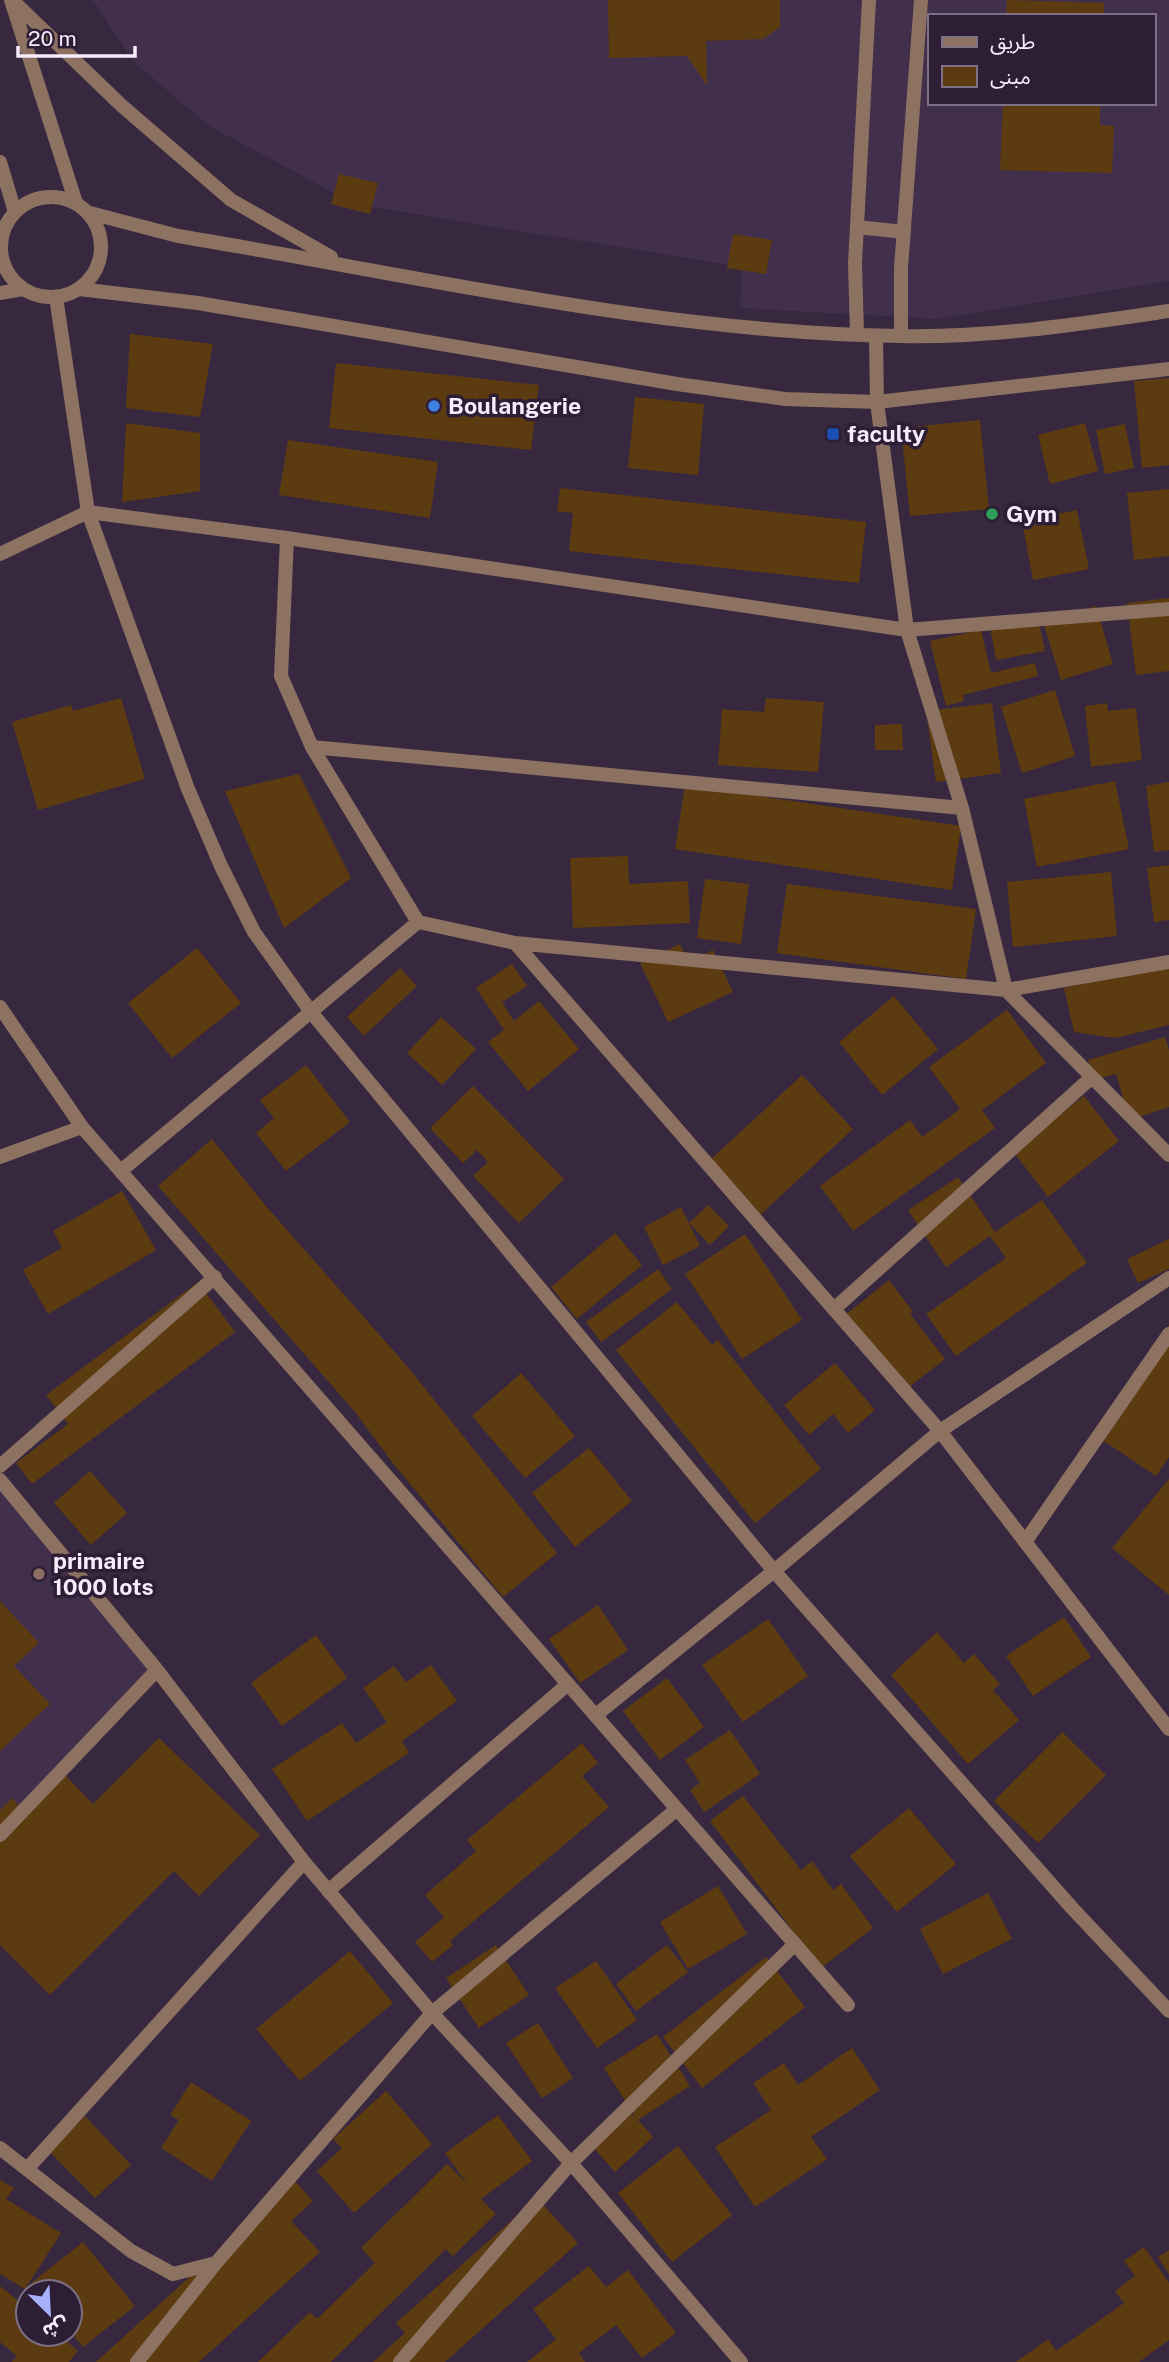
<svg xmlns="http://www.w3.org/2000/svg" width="1169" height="2362" font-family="'Public Sans','Noto Sans Arabic',sans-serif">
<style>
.built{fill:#422f4c;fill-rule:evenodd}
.building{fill:#5d3b11}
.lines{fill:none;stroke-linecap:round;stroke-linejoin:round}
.service{stroke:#8d7262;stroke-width:14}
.minor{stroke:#8d7262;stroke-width:14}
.tertiary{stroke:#8d7262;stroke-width:14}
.shop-dot{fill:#3f7fe0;stroke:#2d1e35;stroke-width:2.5}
.transit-dot{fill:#1a4fb4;stroke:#2d1e35;stroke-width:2.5}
.leisure-dot{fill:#2e9e5b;stroke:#2d1e35;stroke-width:2.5}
.education-dot{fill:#8d6e63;stroke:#2d1e35;stroke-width:2.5}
.labels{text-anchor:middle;stroke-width:7;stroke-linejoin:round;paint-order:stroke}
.poi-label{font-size:23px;font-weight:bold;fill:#f6ecfc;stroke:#2d1e35;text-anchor:start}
</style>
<rect width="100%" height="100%" fill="#37283f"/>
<!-- built -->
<path class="built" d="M 93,0 L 1169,0 L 1169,281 L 935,319 L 740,308 L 742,267 L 355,204 L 209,126 L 134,62 ZM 929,16 L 1153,16 L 1153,103 L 929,103 Z
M 0,1478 L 157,1670 L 0,1835 Z"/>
<!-- building -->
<path class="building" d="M 608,0 L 780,0 L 780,27 L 763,39 L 706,41 L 707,85 L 687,56 L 609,58 Z
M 1007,0 L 1104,3 L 1104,16 L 1006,16 Z
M 1003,103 L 1100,103 L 1100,125 L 1114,126 L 1112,173 L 1000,170 Z
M 339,174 L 378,183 L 370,214 L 331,204 Z
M 733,234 L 772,240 L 766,274 L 727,268 Z
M 130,334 L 213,344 L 200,417 L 126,408 Z
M 336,363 L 539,385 L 531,450 L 329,428 Z
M 1169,378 L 1169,465 L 1142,468 L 1134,381 Z
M 635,397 L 704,404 L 698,475 L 628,468 Z
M 980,420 L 989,509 L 910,516 L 901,428 Z
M 126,423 L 200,433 L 200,491 L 122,502 Z
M 1085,423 L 1098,471 L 1050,484 L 1038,435 Z
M 1125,424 L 1134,468 L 1105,474 L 1096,430 Z
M 288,440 L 438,462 L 430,518 L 279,495 Z
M 560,488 L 866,522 L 859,583 L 569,551 L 573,513 L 557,511 Z
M 1169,489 L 1169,556 L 1134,560 L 1127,493 Z
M 1077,510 L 1089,569 L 1033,580 L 1022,521 Z
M 1169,598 L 1169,671 L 1136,675 L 1127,603 Z
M 1096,606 L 1113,664 L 1061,680 L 1043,622 Z
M 1038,618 L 1045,651 L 996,660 L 990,627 Z
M 981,630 L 991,673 L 1035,663 L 1038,676 L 963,695 L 964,701 L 946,706 L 930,641 Z
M 1055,690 L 1075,756 L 1022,773 L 1001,707 Z
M 121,698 L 145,779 L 38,810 L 12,722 L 71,705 L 73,711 Z
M 766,698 L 824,702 L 818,772 L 718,765 L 722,709 L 764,712 Z
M 992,703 L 1001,773 L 936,782 L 926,711 Z
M 1107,703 L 1108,711 L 1136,708 L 1142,760 L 1091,767 L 1085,706 Z
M 902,724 L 903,750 L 875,750 L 875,725 Z
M 299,774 L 351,878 L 284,928 L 225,791 Z
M 1115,781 L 1129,849 L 1037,867 L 1024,799 Z
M 1169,782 L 1169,850 L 1154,852 L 1146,786 Z
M 685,785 L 961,826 L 952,890 L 675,849 Z
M 628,856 L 629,884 L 688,881 L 690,923 L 573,928 L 570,858 Z
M 1169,865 L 1169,920 L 1154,922 L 1147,868 Z
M 1111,872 L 1117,936 L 1013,947 L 1007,882 Z
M 705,879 L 749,884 L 741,944 L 697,938 Z
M 787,884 L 976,909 L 966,979 L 777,953 Z
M 680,944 L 688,962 L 713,950 L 733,992 L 668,1022 L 640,963 Z
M 197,948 L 241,1003 L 172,1058 L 128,1003 Z
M 1169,963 L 1169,1025 L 1115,1038 L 1074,1032 L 1064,988 Z
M 512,964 L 527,986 L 502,1002 L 514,1021 L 539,1001 L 579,1049 L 528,1091 L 488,1042 L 504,1030 L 476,988 Z
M 400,968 L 417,986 L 364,1036 L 347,1017 Z
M 894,996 L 938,1049 L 882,1095 L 839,1042 Z
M 1007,1010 L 1046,1063 L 982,1110 L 995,1128 L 853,1231 L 820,1186 L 910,1120 L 922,1137 L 960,1109 L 929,1067 Z
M 441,1017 L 476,1049 L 442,1085 L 407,1053 Z
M 1165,1037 L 1169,1050 L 1169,1107 L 1130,1120 L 1116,1074 L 1094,1080 L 1088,1060 Z
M 306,1065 L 350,1122 L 286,1171 L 256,1133 L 274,1118 L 260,1100 Z
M 802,1075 L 853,1129 L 760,1215 L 709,1161 Z
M 473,1086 L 564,1179 L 519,1223 L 473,1176 L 488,1162 L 477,1150 L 463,1163 L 430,1128 Z
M 1084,1096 L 1119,1141 L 1048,1197 L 1013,1151 Z
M 212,1139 L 265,1205 L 407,1366 L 557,1553 L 503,1597 L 392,1462 L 355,1412 L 158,1186 Z
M 958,1177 L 995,1232 L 1042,1200 L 1087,1263 L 956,1356 L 926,1314 L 1006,1258 L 990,1236 L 946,1267 L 908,1210 Z
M 122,1191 L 156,1250 L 48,1314 L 23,1270 L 62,1248 L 53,1231 Z
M 708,1205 L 729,1226 L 710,1245 L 689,1223 Z
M 681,1207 L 700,1246 L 663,1265 L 644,1227 Z
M 615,1233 L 642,1265 L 577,1319 L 551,1287 Z
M 745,1234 L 802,1320 L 742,1359 L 685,1274 Z
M 1169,1239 L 1169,1269 L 1138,1283 L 1127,1259 Z
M 658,1269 L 672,1289 L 601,1342 L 586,1322 Z
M 889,1280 L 913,1312 L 910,1314 L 945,1359 L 904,1391 L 845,1315 Z
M 198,1282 L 235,1332 L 32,1484 L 16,1463 L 68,1424 L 46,1395 Z
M 677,1302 L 712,1345 L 718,1340 L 821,1469 L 755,1523 L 616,1350 Z
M 1169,1325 L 1169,1457 L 1156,1476 L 1095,1435 Z
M 835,1363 L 875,1410 L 848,1433 L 833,1414 L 809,1435 L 784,1405 Z
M 521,1373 L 575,1436 L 525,1478 L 472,1416 Z
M 589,1448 L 632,1501 L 575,1547 L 532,1493 Z
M 90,1471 L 127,1513 L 91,1545 L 54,1503 Z
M 1169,1479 L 1169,1595 L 1112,1548 Z
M 0,1601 L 39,1643 L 14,1666 L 50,1704 L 0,1751 Z
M 598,1605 L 628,1650 L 580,1683 L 549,1639 Z
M 1064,1617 L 1091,1657 L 1033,1696 L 1006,1656 Z
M 768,1619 L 808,1676 L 743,1722 L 702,1665 Z
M 937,1632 L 964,1663 L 974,1654 L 1000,1684 L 993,1690 L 1019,1720 L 968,1764 L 891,1675 Z
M 316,1635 L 347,1678 L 282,1726 L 251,1683 Z
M 431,1665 L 457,1701 L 402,1741 L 409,1753 L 307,1821 L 272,1769 L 342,1723 L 356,1743 L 387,1722 L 363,1688 L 394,1666 L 406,1682 Z
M 667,1678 L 704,1727 L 660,1760 L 623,1711 Z
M 730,1730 L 760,1774 L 704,1812 L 690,1790 L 700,1783 L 685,1760 Z
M 1062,1732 L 1106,1775 L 1038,1843 L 994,1801 Z
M 159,1738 L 260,1835 L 199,1896 L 174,1871 L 50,1995 L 0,1945 L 0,1810 L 12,1798 L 23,1810 L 62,1772 L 93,1804 Z
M 582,1743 L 598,1763 L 582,1776 L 609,1807 L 450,1941 L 453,1945 L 432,1962 L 415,1942 L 444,1917 L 425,1895 L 476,1851 L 467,1840 Z
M 743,1796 L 801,1870 L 812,1861 L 833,1890 L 841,1884 L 873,1928 L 821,1968 L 710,1821 Z
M 909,1808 L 956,1864 L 897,1912 L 850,1856 Z
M 718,1886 L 747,1934 L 688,1969 L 660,1922 Z
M 988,1893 L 1012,1939 L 943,1974 L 920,1929 Z
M 496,1945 L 529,1995 L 479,2028 L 446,1978 Z
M 667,1945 L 688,1972 L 636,2011 L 616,1984 Z
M 350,1951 L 393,2003 L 300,2081 L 256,2029 Z
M 766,1957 L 805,2007 L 702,2088 L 663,2037 Z
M 596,1961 L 637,2020 L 597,2048 L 555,1988 Z
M 538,2023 L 573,2078 L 542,2098 L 506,2043 Z
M 657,2034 L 690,2086 L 638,2120 L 653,2137 L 615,2172 L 592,2146 L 630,2112 L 636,2118 L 604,2068 Z
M 852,2048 L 880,2090 L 811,2137 L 827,2159 L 755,2207 L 715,2147 L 771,2110 L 753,2083 L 784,2063 L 798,2085 Z
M 191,2082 L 251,2121 L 212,2181 L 161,2148 L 179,2120 L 170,2115 Z
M 386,2091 L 432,2144 L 354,2213 L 317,2171 L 342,2148 L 333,2139 Z
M 498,2115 L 532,2161 L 481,2199 L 496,2214 L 453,2256 L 446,2249 L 331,2362 L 258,2362 L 310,2312 L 317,2319 L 375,2263 L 361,2248 L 447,2164 L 468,2185 L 445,2153 Z
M 85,2116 L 131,2165 L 95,2198 L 48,2150 Z
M 678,2146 L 732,2215 L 672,2262 L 618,2193 Z
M 0,2180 L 14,2188 L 6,2199 L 61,2233 L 25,2289 L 0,2274 Z
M 295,2181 L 313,2201 L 291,2221 L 320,2252 L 199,2362 L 96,2362 Z
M 537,2198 L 578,2243 L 445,2362 L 373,2362 L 405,2333 L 396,2323 Z
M 83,2242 L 135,2306 L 83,2347 L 70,2331 L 70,2292 L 38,2292 L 31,2283 Z
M 1144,2247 L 1169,2283 L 1169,2340 L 1139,2362 L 1016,2362 L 1048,2339 L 1056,2351 L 1124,2303 L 1115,2291 L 1135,2276 L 1124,2261 Z
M 1169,2250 L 1169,2274 L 1158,2257 Z
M 589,2266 L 606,2287 L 628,2270 L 676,2333 L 642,2358 L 616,2325 L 579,2353 L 585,2362 L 527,2362 L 556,2339 L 533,2309 Z
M 0,2286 L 28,2309 L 28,2334 L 58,2334 L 78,2351 L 69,2362 L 12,2362 L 17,2356 L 0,2342 Z"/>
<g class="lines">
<!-- service -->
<path class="service" d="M 857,227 L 904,232
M 857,333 L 855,263 L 869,0
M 901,336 L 901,268 L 921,0"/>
<!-- minor -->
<path class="minor" d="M 11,0 L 76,203
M 0,162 L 15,212
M 56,297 L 88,512 L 188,789 L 221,866 L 254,932 L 311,1012 L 774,1571 L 1073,1909 L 1169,2011
M 876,336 L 877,402 L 907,630 L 962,808 L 1006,990 L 1169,1155
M 287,538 L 281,676 L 312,747 L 418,922 L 515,943 L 1006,990 L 1169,962
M 0,554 L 88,512 L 287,538 L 907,630 L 1169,609
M 312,747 L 962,808
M 515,943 L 940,1431 L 1169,1729
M 0,1007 L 82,1127 L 848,2005
M 0,1157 L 82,1127
M 122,1170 L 418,922
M 834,1309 L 1092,1077
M 0,1466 L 215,1277
M 0,1480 L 157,1670 L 304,1862 L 432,2013 L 571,2163 L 741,2362
M 1025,1542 L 1169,1334
M 596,1715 L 774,1571 L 940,1431 L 1169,1278
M 0,1835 L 157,1670
M 328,1891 L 568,1684
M 0,2148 L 131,2251 L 173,2274 L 216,2263 L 432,2013 L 677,1809
M 27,2169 L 304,1862
M 137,2362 L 216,2263
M 400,2362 L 571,2163 L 795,1944"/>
<!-- tertiary -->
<path class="tertiary" d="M 12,0 L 121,105 L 231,200 L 331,257
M1 247a50 50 0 1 1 100 0a50 50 0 1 1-100 0Z
M 90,213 L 178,236 C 414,275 660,333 900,336 C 990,338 1080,324 1169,311
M 79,289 L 198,303 L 677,384 L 785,399 L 877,402 L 1169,369
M 0,293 L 23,289"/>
</g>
<!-- markers -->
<circle class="shop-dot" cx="434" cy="406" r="7"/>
<rect class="transit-dot" x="826" y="427" width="14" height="14" rx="3.5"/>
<circle class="leisure-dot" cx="992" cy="514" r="7"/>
<circle class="education-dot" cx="39" cy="1574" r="7"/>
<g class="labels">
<!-- poi labels -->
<g class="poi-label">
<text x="448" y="414">Boulangerie</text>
<text x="847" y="442">faculty</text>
<text x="1006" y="522">Gym</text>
<text x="53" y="1569">primaire<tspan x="53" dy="26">1000 lots</tspan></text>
</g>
</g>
<!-- legend -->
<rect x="928" y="14" width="228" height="91" fill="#2d1e35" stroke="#7d7085" stroke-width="2"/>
<rect x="942" y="37" width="35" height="10" fill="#8d7262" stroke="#7d7085" stroke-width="2"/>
<text x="990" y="49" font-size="21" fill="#f6ecfc">طريق</text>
<rect x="942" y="66" width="35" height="21" fill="#5d3b11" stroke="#7d7085" stroke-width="2"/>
<text x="990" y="84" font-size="21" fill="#f6ecfc">مبنى</text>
<!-- north arrow -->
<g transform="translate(49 2313) rotate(156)"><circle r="33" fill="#2d1e35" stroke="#7d7085" stroke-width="2"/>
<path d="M0-5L12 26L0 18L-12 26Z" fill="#a6b1fc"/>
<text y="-10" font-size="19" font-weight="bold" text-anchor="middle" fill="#f6ecfc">ش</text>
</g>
<!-- scale -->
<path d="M18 46v10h117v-10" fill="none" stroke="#f6ecfc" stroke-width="3.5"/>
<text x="28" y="46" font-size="21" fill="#f6ecfc" stroke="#2d1e35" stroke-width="5" paint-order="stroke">20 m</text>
</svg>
